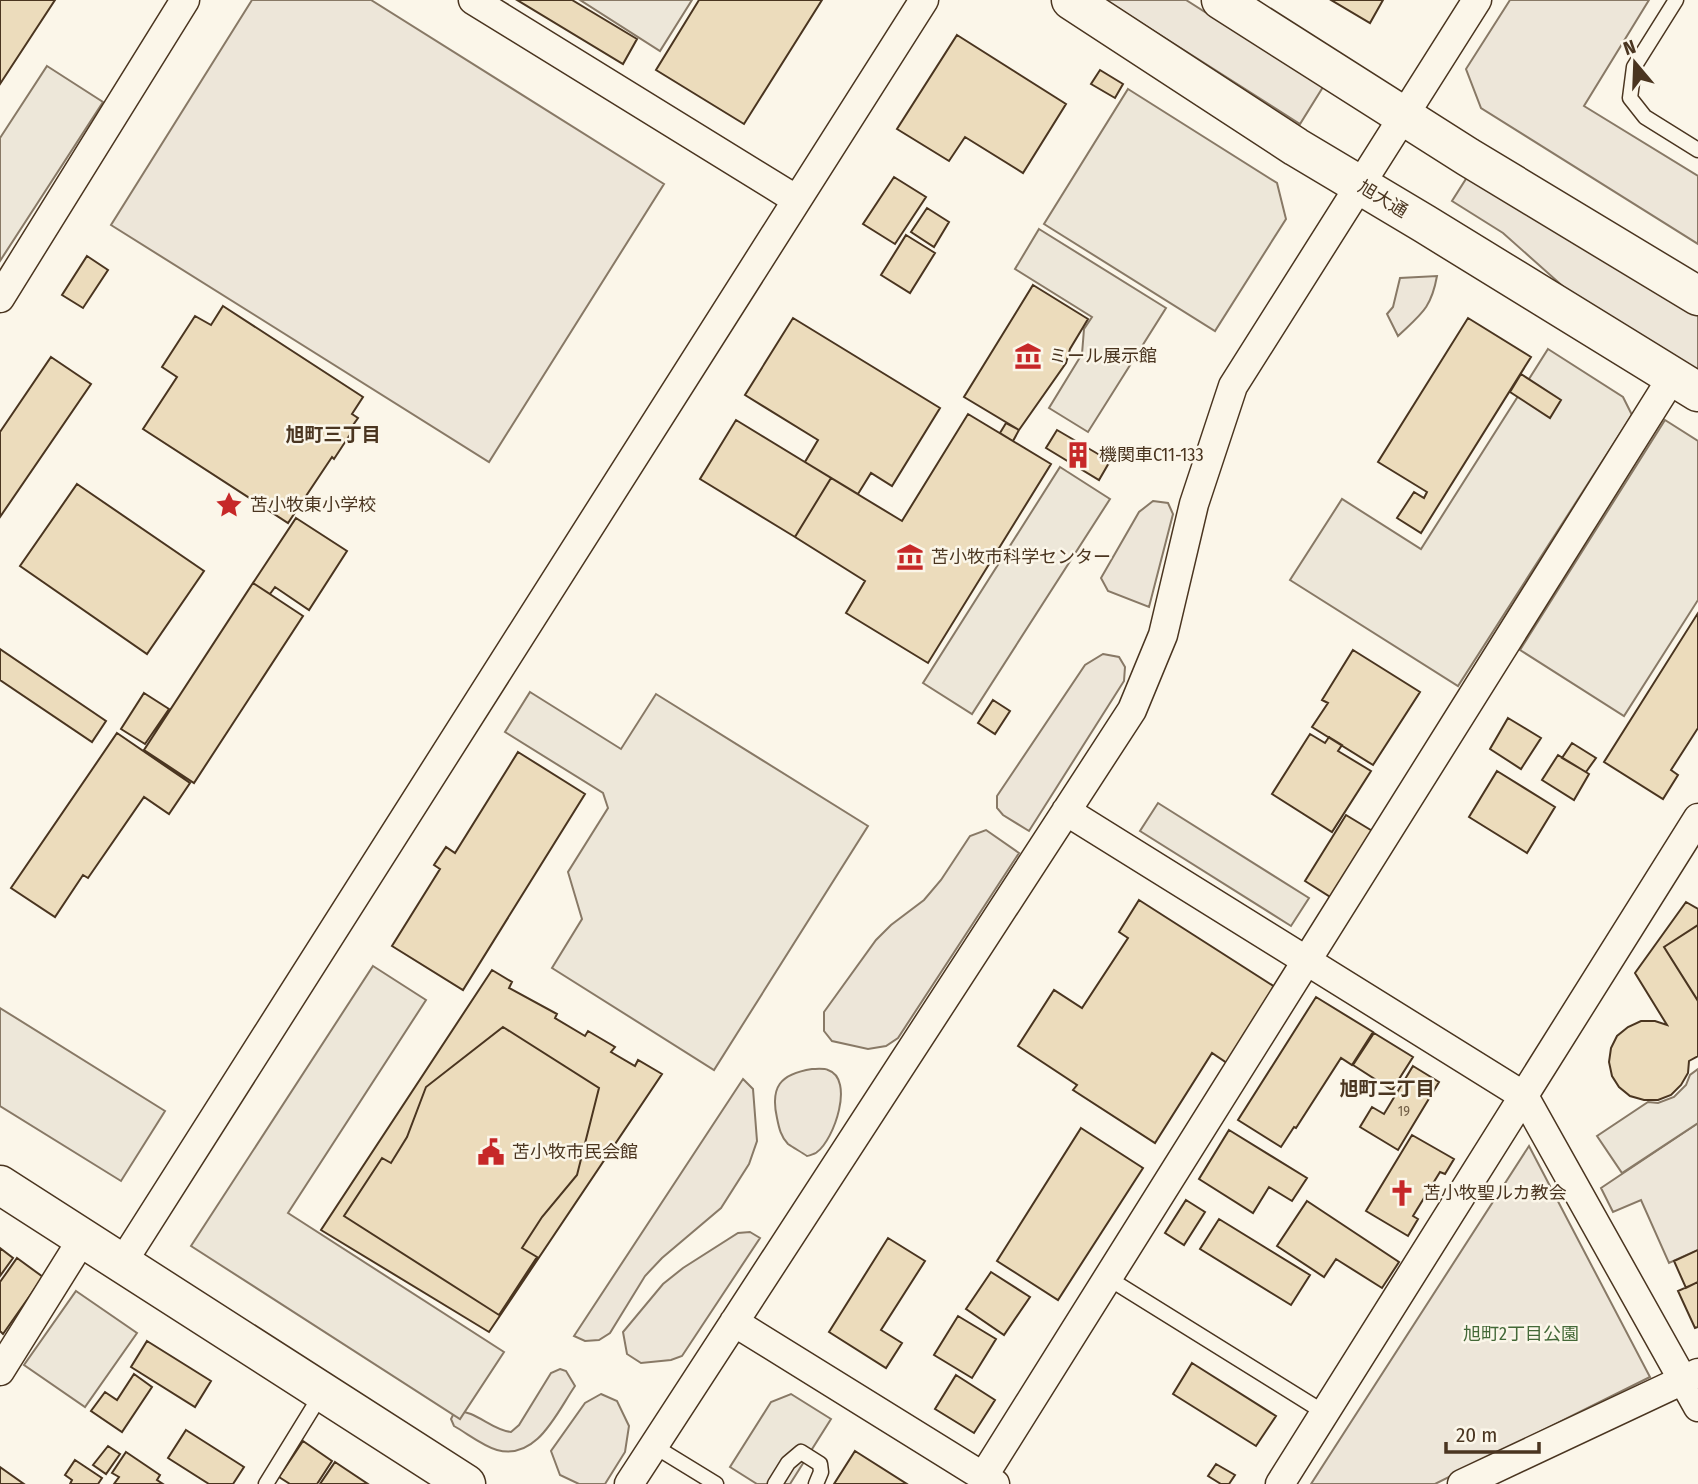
<svg xmlns="http://www.w3.org/2000/svg" width="1698" height="1484" font-family="'Fira Sans Condensed','Noto Sans JP',sans-serif">
<style>
.green{fill:#ede6d9;stroke:#887966;stroke-width:2}
.parking{fill:#ede7d9;stroke:#887966;stroke-width:2}
.building{fill:#ecdcbc;stroke:#4a3520;stroke-width:2}
.lines{fill:none;stroke-linecap:round;stroke-linejoin:round}
.lane-casing{stroke:#4a3520;stroke-width:17}
.street-casing{stroke:#4a3520;stroke-width:31}
.secondary-casing{stroke:#4a3520;stroke-width:41}
.lane{stroke:#fbf6e9;stroke-width:14}
.street{stroke:#fbf6e9;stroke-width:28}
.secondary{stroke:#fbf6e9;stroke-width:38}
.labels{text-anchor:middle;stroke-width:5;stroke-linejoin:round;paint-order:stroke}
.number-label{font-size:14px;fill:#725f47}
.street-label{font-size:18px;fill:#4a3520;stroke:#fbf6e9}
.poi-label{font-size:18px;fill:#4a3520;stroke:#fbf6e9;text-anchor:start}
.park-label{font-size:18px;fill:#436837;stroke:#fbf6e9}
.neighbourhood-label{font-size:19px;font-weight:bold;fill:#4a3520;stroke:#fbf6e9}
</style>
<rect width="100%" height="100%" fill="#fbf6e9"/>
<!-- green -->
<path class="green" d="M 252,0 L 371,0 L 664,184 L 489,462 L 111,225 Z
M 1105,0 L 1186,0 L 1323,87 L 1300,124 Z
M 1510,0 L 1649,0 L 1584,106 L 1698,176 L 1698,244 L 1481,108 L 1466,69 Z
M 1471,171 L 1698,314 L 1698,375 L 1576,298 L 1503,233 L 1452,201 Z
M 1437,276 C 1431,309 1421,314 1398,336 L 1387,314 L 1393,307 L 1400,278 Z
M 1153,501 L 1168,503 L 1173,514 L 1149,607 L 1108,591 L 1101,578 L 1139,512 Z
M 1103,654 L 1119,657 L 1125,667 L 1124,681 L 1029,831 L 1003,815 L 997,808 L 997,796 L 1085,665 Z
M 986,830 L 1019,853 L 898,1038 L 886,1046 L 868,1049 L 832,1041 L 824,1031 L 824,1012 L 876,940 L 891,925 L 924,900 L 941,880 L 970,836 Z
M 812,1069 C 816,1069 824,1068 828,1070 C 855,1079 834,1140 817,1152 C 817,1153 808,1156 807,1156 C 801,1152 794,1148 788,1144 C 781,1137 779,1128 777,1118 C 770,1087 780,1074 812,1069 Z
M 743,1079 L 753,1089 L 757,1141 L 749,1164 L 721,1208 L 662,1258 L 645,1276 L 610,1333 L 599,1340 L 585,1341 L 574,1336 Z
M 1698,1123 L 1698,1250 L 1669,1263 L 1641,1200 L 1613,1212 L 1601,1188 Z
M 1529,1146 L 1650,1377 L 1435,1484 L 1311,1484 Z
M 750,1232 L 760,1238 L 682,1356 L 671,1360 L 641,1363 L 627,1354 L 623,1332 L 663,1284 L 683,1268 L 738,1233 Z
M 560,1369 L 566,1371 L 575,1386 C 557,1412 537,1461 497,1450 C 483,1446 468,1434 454,1426 L 451,1419 L 455,1411 C 476,1410 491,1430 511,1432 L 519,1425 L 551,1373 Z
M 601,1394 L 617,1401 L 629,1426 L 625,1452 L 605,1484 L 579,1484 L 560,1475 L 551,1451 L 585,1403 Z"/>
<!-- parking -->
<path class="parking" d="M 580,0 L 692,0 L 660,51 Z
M 47,66 L 103,102 L 0,261 L 0,138 Z
M 1128,89 L 1277,183 L 1286,219 L 1215,331 L 1044,224 Z
M 1039,229 L 1166,308 L 1088,432 L 1049,408 L 1082,354 L 1084,329 L 1092,317 L 1015,269 Z
M 1548,349 L 1623,397 L 1632,415 L 1458,686 L 1290,580 L 1342,499 L 1421,549 Z
M 1665,420 L 1698,441 L 1698,600 L 1624,716 L 1520,650 Z
M 1060,467 L 1110,499 L 972,714 L 923,683 Z
M 530,692 L 621,749 L 656,694 L 868,826 L 714,1070 L 552,968 L 582,919 L 568,872 L 608,808 L 603,793 L 505,732 Z
M 1158,803 L 1309,898 L 1291,926 L 1140,831 Z
M 373,966 L 426,1000 L 288,1213 L 504,1352 L 460,1419 L 191,1246 Z
M 0,1008 L 165,1111 L 121,1181 L 0,1106 Z
M 1698,1069 L 1698,1123 L 1622,1173 L 1597,1136 L 1648,1102 L 1658,1103 L 1674,1097 L 1686,1085 L 1690,1075 Z
M 76,1291 L 137,1333 L 85,1407 L 24,1365 Z
M 791,1394 L 831,1419 L 790,1484 L 757,1484 L 730,1467 L 771,1402 Z"/>
<!-- building -->
<path class="building" d="M 0,0 L 55,0 L 0,84 Z
M 517,0 L 572,0 L 637,39 L 623,64 Z
M 699,0 L 822,0 L 744,124 L 656,70 Z
M 1331,0 L 1383,0 L 1370,23 Z
M 957,35 L 1066,104 L 1023,173 L 965,137 L 949,161 L 897,129 Z
M 1100,70 L 1123,84 L 1115,98 L 1091,84 Z
M 894,177 L 926,197 L 895,244 L 863,224 Z
M 927,208 L 949,222 L 934,247 L 911,232 Z
M 906,235 L 935,253 L 910,293 L 881,275 Z
M 87,256 L 108,270 L 83,308 L 62,295 Z
M 1033,285 L 1088,319 L 1070,349 L 1066,363 L 1019,430 L 964,397 Z
M 223,306 L 363,397 L 352,414 L 358,418 L 351,428 L 353,430 L 334,459 L 332,457 L 288,523 L 143,429 L 177,377 L 162,367 L 195,316 L 211,325 Z
M 793,318 L 940,408 L 892,486 L 871,473 L 858,494 L 805,462 L 818,440 L 745,395 Z
M 1468,318 L 1531,357 L 1421,533 L 1397,518 L 1414,492 L 1424,498 L 1427,492 L 1378,462 Z
M 51,357 L 91,384 L 0,517 L 0,432 Z
M 1521,374 L 1561,400 L 1550,418 L 1510,392 Z
M 968,414 L 1051,464 L 928,663 L 846,613 L 865,581 L 795,537 L 831,478 L 902,521 Z
M 736,420 L 831,478 L 795,537 L 700,479 Z
M 1006,423 L 1019,430 L 1013,441 L 1000,433 Z
M 1057,430 L 1110,461 L 1099,480 L 1046,448 Z
M 77,484 L 204,571 L 147,654 L 20,566 Z
M 296,518 L 347,551 L 309,610 L 275,587 L 270,594 L 253,583 Z
M 253,583 L 303,616 L 194,783 L 144,750 Z
M 1698,613 L 1698,728 L 1671,770 L 1678,775 L 1663,799 L 1604,762 Z
M 0,649 L 106,721 L 92,742 L 0,680 Z
M 1353,650 L 1420,692 L 1373,765 L 1312,727 L 1328,703 L 1322,700 Z
M 144,693 L 169,709 L 145,744 L 121,729 Z
M 993,700 L 1010,711 L 995,734 L 978,723 Z
M 1508,718 L 1541,738 L 1521,769 L 1490,749 Z
M 117,733 L 190,783 L 169,814 L 144,797 L 88,878 L 83,875 L 55,917 L 11,888 Z
M 1310,734 L 1325,743 L 1329,737 L 1342,745 L 1338,751 L 1371,771 L 1332,832 L 1272,794 Z
M 1572,743 L 1596,758 L 1586,772 L 1562,758 Z
M 518,752 L 585,794 L 463,990 L 392,946 L 440,869 L 434,865 L 446,847 L 455,853 Z
M 1558,755 L 1589,774 L 1574,800 L 1542,780 Z
M 1497,771 L 1555,807 L 1527,853 L 1469,817 Z
M 1346,815 L 1374,832 L 1332,898 L 1305,881 Z
M 1139,900 L 1275,987 L 1227,1063 L 1212,1053 L 1155,1143 L 1073,1090 L 1077,1085 L 1018,1046 L 1054,990 L 1082,1008 L 1128,938 L 1119,932 Z
M 1686,902 L 1698,909 L 1698,925 L 1664,947 L 1698,1001 L 1698,1056 L 1689,1061 L 1688,1073 L 1681,1085 L 1671,1095 L 1658,1100 L 1644,1100 L 1630,1096 L 1619,1087 L 1612,1076 L 1609,1062 L 1611,1048 L 1617,1036 L 1628,1027 L 1641,1021 L 1655,1021 L 1667,1025 L 1635,973 Z
M 1698,925 L 1698,1001 L 1664,947 Z
M 492,970 L 512,982 L 509,988 L 557,1014 L 555,1018 L 585,1036 L 588,1031 L 615,1047 L 611,1052 L 635,1066 L 638,1060 L 662,1074 L 489,1332 L 321,1230 Z
M 1316,997 L 1373,1032 L 1352,1065 L 1341,1058 L 1296,1128 L 1294,1127 L 1281,1147 L 1238,1120 Z
M 503,1027 L 599,1088 L 577,1175 L 542,1217 L 522,1248 L 537,1257 L 499,1315 L 344,1216 L 382,1158 L 391,1163 L 407,1137 L 426,1087 Z
M 1374,1033 L 1413,1057 L 1392,1090 L 1353,1065 Z
M 1413,1066 L 1439,1082 L 1398,1150 L 1360,1127 L 1372,1107 L 1384,1114 Z
M 1081,1128 L 1143,1168 L 1058,1300 L 997,1261 Z
M 1229,1130 L 1307,1178 L 1292,1201 L 1269,1187 L 1253,1213 L 1199,1179 Z
M 1412,1135 L 1454,1159 L 1445,1174 L 1440,1172 L 1413,1216 L 1418,1219 L 1408,1236 L 1366,1211 Z
M 1186,1200 L 1205,1212 L 1184,1245 L 1165,1233 Z
M 1307,1201 L 1399,1262 L 1382,1288 L 1336,1259 L 1324,1277 L 1277,1246 Z
M 1219,1219 L 1310,1275 L 1291,1305 L 1200,1249 Z
M 888,1238 L 925,1261 L 881,1330 L 902,1343 L 886,1368 L 829,1332 Z
M 0,1248 L 13,1258 L 0,1276 Z
M 1698,1250 L 1698,1282 L 1686,1288 L 1674,1261 Z
M 17,1258 L 43,1277 L 3,1334 L 0,1331 L 0,1282 Z
M 991,1272 L 1030,1297 L 1004,1335 L 966,1309 Z
M 1698,1282 L 1698,1327 L 1695,1328 L 1678,1291 Z
M 958,1316 L 996,1339 L 972,1378 L 934,1355 Z
M 147,1341 L 211,1381 L 195,1407 L 131,1367 Z
M 1192,1363 L 1276,1416 L 1256,1446 L 1173,1394 Z
M 134,1374 L 152,1387 L 122,1432 L 91,1411 L 105,1392 L 117,1400 Z
M 956,1375 L 995,1400 L 974,1433 L 935,1409 Z
M 186,1430 L 244,1467 L 233,1484 L 209,1484 L 168,1458 Z
M 303,1441 L 332,1461 L 317,1484 L 290,1484 L 279,1477 Z
M 108,1446 L 120,1454 L 106,1474 L 93,1465 Z
M 855,1451 L 907,1484 L 834,1484 Z
M 126,1452 L 160,1475 L 157,1480 L 163,1484 L 114,1484 L 119,1477 L 112,1473 Z
M 75,1460 L 102,1478 L 98,1484 L 70,1484 L 72,1480 L 65,1475 Z
M 335,1462 L 368,1484 L 320,1484 Z
M 1216,1464 L 1235,1475 L 1229,1484 L 1221,1484 L 1208,1476 Z
M 0,1467 L 24,1484 L 0,1484 Z"/>
<g class="lines">
<defs>
<path id="lane" d="M 1676,0 L 1634,67 L 1630,98 L 1645,117 L 1698,150
M 1108,1278 L 1325,1413
M 654,1446 L 716,1484
M 266,1484 L 322,1393
M 775,1484 L 788,1463 L 801,1452 L 820,1464 L 821,1472 L 816,1484"/>
<path id="street" d="M 473,0 L 797,200
M 0,298 L 185,0
M 1066,811 L 1524,1096 L 1698,1407
M 122,1263 L 924,0
M 734,1322 L 995,1484
M 0,1371 L 83,1238
M 983,1477 L 1673,376
M 629,1484 L 1132,710 L 1163,635 L 1194,504 L 1233,386 L 1477,0
M 1280,1484 L 1698,818
M 1462,1484 L 1698,1373"/>
<path id="secondary" d="M 1071,0 L 1296,147 L 1425,224 L 1698,392
M 1221,0 L 1468,157 L 1698,296
M 0,1185 L 466,1484"/>
</defs>
<!-- lane casing -->
<use href="#lane" class="lane-casing"/>
<!-- street casing -->
<use href="#street" class="street-casing"/>
<!-- secondary casing -->
<use href="#secondary" class="secondary-casing"/>
<!-- lane -->
<use href="#lane" class="lane"/>
<!-- street -->
<use href="#street" class="street"/>
<!-- secondary -->
<use href="#secondary" class="secondary"/>
</g>
<!-- icons -->
<defs>
<symbol id="museum-bare" viewBox="-9 -9 18 18"><path d="M0-6L6-3V-2H-6V-3ZM-5-1h2V3h-2ZM-1-1h2V3h-2ZM3-1h2V3H3ZM-6 4H6V6H-6Z" fill="#c62828" stroke="#fbf6e9" stroke-width="2.5" paint-order="stroke"/></symbol>
<symbol id="building-bare" viewBox="-9 -9 18 18"><path d="M-4-6H4V6H1V3H-1V6H-4ZM-2.5-4.3h1.7v1.8h-1.7ZM.8-4.3h1.7v1.8H.8ZM-2.5-1h1.7V.8h-1.7ZM.8-1h1.7V.8H.8Z" fill="#c62828" stroke="#fbf6e9" stroke-width="2.5" paint-order="stroke"/></symbol>
<symbol id="sight-bare" viewBox="-9 -9 18 18"><path d="M0-6L1.8-2.2L6-1.7L2.9 1.2L3.7 5.4L0 3.3L-3.7 5.4L-2.9 1.2L-6-1.7L-1.8-2.2Z" fill="#c62828" stroke="#fbf6e9" stroke-width="2.5" paint-order="stroke"/></symbol>
<symbol id="civic-bare" viewBox="-9 -9 18 18"><path d="M-.6-6.5H3V-4.5H.6V-3L4-1V1h2V6H-6V1h2V-1L-.6-3ZM-1.2 2.5V6h2.4V2.5Z" fill="#c62828" stroke="#fbf6e9" stroke-width="2.5" paint-order="stroke"/></symbol>
<symbol id="church-bare" viewBox="-9 -9 18 18"><path d="M-1.2-6h2.4v3.5h3.3v2.4h-3.3V6h-2.4V-.1h-3.3v-2.4h3.3Z" fill="#c62828" stroke="#fbf6e9" stroke-width="2.5" paint-order="stroke"/></symbol>
</defs>
<g fill-rule="evenodd">
<use href="#museum-bare" x="1009" y="337" width="38" height="38"/>
<use href="#building-bare" x="1059" y="436" width="38" height="38"/>
<use href="#sight-bare" x="210" y="486" width="38" height="38"/>
<use href="#museum-bare" x="891" y="538" width="38" height="38"/>
<use href="#civic-bare" x="472" y="1133" width="38" height="38"/>
<use href="#church-bare" x="1383" y="1174" width="38" height="38"/>
</g>
<g class="labels">
<!-- number labels -->
<g class="number-label">
<text x="1404" y="1116">19</text>
</g>
<!-- street labels -->
<g class="street-label">
<text transform="translate(1383 199) rotate(31)" y="6">旭大通</text>
</g>
<!-- poi labels -->
<g class="poi-label">
<text x="1049" y="362">ミール展示館</text>
<text x="1099" y="461">機関車C11-133</text>
<text x="250" y="511">苫小牧東小学校</text>
<text x="931" y="563">苫小牧市科学センター</text>
<text x="512" y="1158">苫小牧市民会館</text>
<text x="1423" y="1199">苫小牧聖ルカ教会</text>
</g>
<!-- park labels -->
<g class="park-label">
<text x="1521" y="1340">旭町2丁目公園</text>
</g>
<!-- neighbourhood labels -->
<g class="neighbourhood-label">
<text x="333" y="441">旭町三丁目</text>
<text x="1387" y="1095">旭町二丁目</text>
</g>
</g>
<!-- north arrow -->
<g transform="translate(1635 63) rotate(341)" stroke="#fbf6e9" stroke-width="5" paint-order="stroke">
<path d="M0-5L12 26L0 18L-12 26Z" fill="#4a3520"/>
<text y="-10" font-size="19" font-weight="bold" text-anchor="middle" fill="#4a3520">N</text>
</g>
<!-- scale -->
<path d="M1446 1442v10h93v-10" fill="none" stroke="#4a3520" stroke-width="3.5"/>
<text x="1456" y="1442" font-size="21" fill="#4a3520" stroke="#fbf6e9" stroke-width="5" paint-order="stroke">20 m</text>
</svg>
